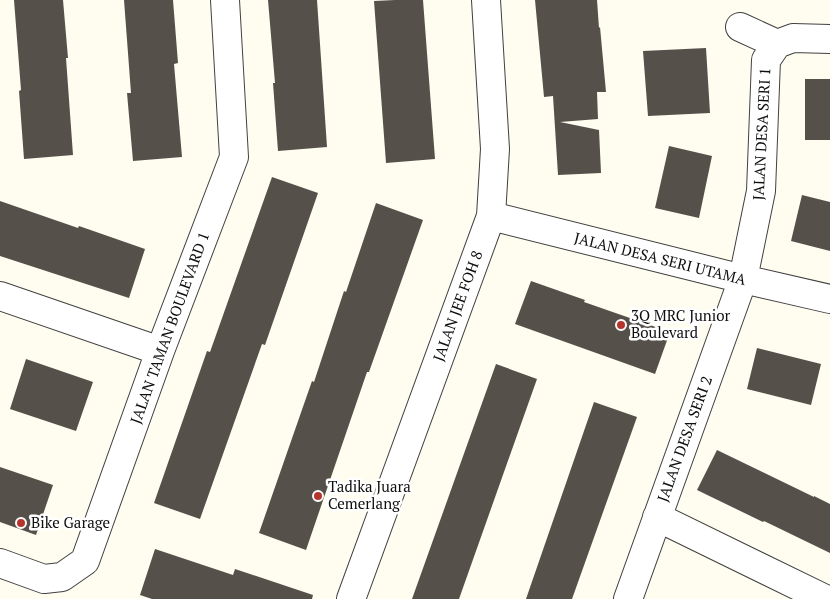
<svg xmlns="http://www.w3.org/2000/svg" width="830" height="599" font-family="'PT Serif',serif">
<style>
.building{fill:#56504b}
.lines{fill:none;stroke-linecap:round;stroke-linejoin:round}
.minor-casing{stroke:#414141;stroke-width:30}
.minor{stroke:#fff;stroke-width:28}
.poi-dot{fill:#b5352e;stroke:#fff;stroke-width:2}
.labels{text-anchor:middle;stroke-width:5;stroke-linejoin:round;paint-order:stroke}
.street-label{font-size:15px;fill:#0e0e0e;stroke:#fff}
.poi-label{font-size:15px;fill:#0e0e0e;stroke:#fff;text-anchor:start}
</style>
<rect width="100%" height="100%" fill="#fefdef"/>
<!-- building -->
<path class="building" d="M 14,0 L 63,0 L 68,58 L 66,58 L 73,155 L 24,159 L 19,91 L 21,90 Z
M 124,0 L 173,0 L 178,63 L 174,64 L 182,157 L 133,161 L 127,93 L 131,93 Z
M 268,0 L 317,0 L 327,147 L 278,151 L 273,83 L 275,83 Z
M 395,0 L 423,0 L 435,159 L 386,163 L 374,1 Z
M 535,0 L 597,0 L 599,28 L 600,27 L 606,92 L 597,92 L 598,119 L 560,122 L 599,130 L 601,173 L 558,175 L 553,96 L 544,97 Z
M 706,48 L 710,113 L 648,116 L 643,51 Z
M 805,79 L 830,79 L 830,140 L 805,140 Z
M 669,146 L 712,156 L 699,218 L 655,208 Z
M 272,177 L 318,193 L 265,345 L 262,344 L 200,519 L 154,503 L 207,351 L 210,352 Z
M 802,195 L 830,202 L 830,251 L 791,241 Z
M 0,201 L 78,228 L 79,226 L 145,249 L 129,298 L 0,256 Z
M 376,203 L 423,220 L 369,372 L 367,372 L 306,550 L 259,533 L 312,381 L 314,382 L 344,291 L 346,292 Z
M 531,281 L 585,300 L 584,302 L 670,332 L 655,374 L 515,324 Z
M 757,348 L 821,364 L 811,405 L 747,389 Z
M 26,359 L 93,382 L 76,431 L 10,409 Z
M 496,364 L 537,379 L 515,441 L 459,599 L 412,599 Z
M 594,402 L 637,417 L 572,599 L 526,599 Z
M 717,450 L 814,497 L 814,496 L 830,504 L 830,553 L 764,521 L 763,522 L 697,490 Z
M 0,467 L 53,485 L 36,535 L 0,522 Z
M 155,549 L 233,575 L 235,569 L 313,595 L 312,599 L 152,599 L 140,595 Z"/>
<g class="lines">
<defs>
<path id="minor" d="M 740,27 L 777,44
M 491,216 L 743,279 L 830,299
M 0,296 L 160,351
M 657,517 L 825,599
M 0,563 L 44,579 L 62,577 L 85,561 L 160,351 L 234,157 L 225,0
M 351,599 L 491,216 L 495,149 L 486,0
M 628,599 L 743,279 L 761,191 L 766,60 L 777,44 L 793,38 L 830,39"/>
</defs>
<!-- minor casing -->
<use href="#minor" class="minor-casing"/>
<!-- minor -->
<use href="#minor" class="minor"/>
</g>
<!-- markers -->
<g class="poi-dot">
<circle cx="621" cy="325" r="5"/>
<circle cx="318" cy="496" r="5"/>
<circle cx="21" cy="523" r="5"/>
</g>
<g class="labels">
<!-- street labels -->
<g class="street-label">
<text transform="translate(762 134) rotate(-87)" y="5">JALAN DESA SERI 1</text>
<text transform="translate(660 259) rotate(14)" y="5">JALAN DESA SERI UTAMA</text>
<text transform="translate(458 306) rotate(-70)" y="5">JALAN JEE FOH 8</text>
<text transform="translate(170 328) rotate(-70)" y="5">JALAN TAMAN BOULEVARD 1</text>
<text transform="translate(685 439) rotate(-70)" y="5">JALAN DESA SERI 2</text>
</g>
<!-- poi labels -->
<g class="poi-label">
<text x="631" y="321">3Q MRC Junior<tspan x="631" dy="17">Boulevard</tspan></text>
<text x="328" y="492">Tadika Juara<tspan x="328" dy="17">Cemerlang</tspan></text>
<text x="31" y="528">Bike Garage</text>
</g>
</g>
</svg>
